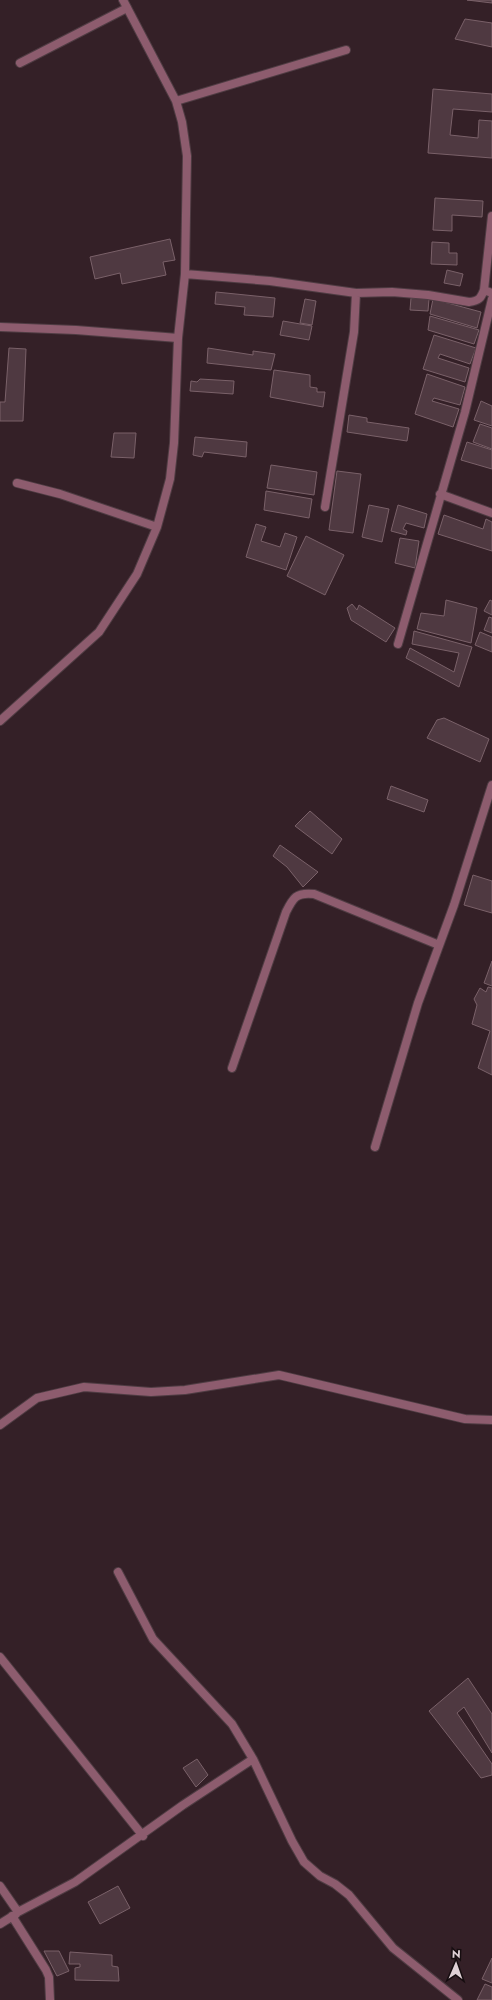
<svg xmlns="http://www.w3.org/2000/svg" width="492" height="2000" font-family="Jost,sans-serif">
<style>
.building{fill:#4f3941;stroke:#7a6169}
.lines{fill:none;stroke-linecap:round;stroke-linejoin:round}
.lane-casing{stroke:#4f3c43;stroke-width:10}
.street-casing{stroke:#4f3c43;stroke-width:10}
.lane{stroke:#8d5c6e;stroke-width:8}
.street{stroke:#8d5c6e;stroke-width:8}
</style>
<rect width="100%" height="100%" fill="#342027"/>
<!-- building -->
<path class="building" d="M 467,0 L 492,0 L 492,3 Z
M 465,19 L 492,23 L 492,47 L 455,39 Z
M 433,89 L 492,94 L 492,112 L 453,109 L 450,135 L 478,138 L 479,120 L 492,121 L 492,158 L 428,153 Z
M 435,198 L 483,201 L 482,217 L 452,215 L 452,231 L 433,230 Z
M 170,239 L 175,260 L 163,262 L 166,275 L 122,284 L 120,273 L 95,279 L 90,257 Z
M 432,242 L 449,243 L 449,253 L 457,253 L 457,265 L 431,264 Z
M 447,270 L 463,274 L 460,286 L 444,283 Z
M 216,292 L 275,298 L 273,317 L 244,315 L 245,307 L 215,304 Z
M 411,298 L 429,299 L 428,311 L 410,310 Z
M 305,299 L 316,301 L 312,325 L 300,323 Z
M 433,299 L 481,312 L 477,328 L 430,314 Z
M 430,316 L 479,330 L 474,344 L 428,330 Z
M 283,321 L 312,326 L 309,340 L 280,335 Z
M 434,335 L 476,348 L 470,364 L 440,354 L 438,358 L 469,368 L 465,382 L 423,369 Z
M 9,348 L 26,349 L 23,421 L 0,421 L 0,402 L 5,402 Z
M 208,348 L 253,355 L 253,351 L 275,354 L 271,370 L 207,363 Z
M 274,370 L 310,375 L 310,387 L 317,388 L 317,392 L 325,392 L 323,407 L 270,397 Z
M 427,374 L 465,387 L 460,405 L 434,398 L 432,401 L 459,409 L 453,427 L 415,414 Z
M 200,379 L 234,381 L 233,394 L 190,391 L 191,381 L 197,382 Z
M 481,401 L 492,406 L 492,426 L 474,420 Z
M 349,415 L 367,418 L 367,422 L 409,428 L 407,441 L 347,432 Z
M 480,424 L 492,428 L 492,449 L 473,442 Z
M 114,433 L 136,433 L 134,458 L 111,457 Z
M 195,437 L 247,442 L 246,457 L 204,452 L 202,457 L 193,455 Z
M 467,442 L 492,450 L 492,469 L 461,460 Z
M 271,465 L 317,472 L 314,495 L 267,488 Z
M 337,471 L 361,474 L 353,533 L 329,530 Z
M 266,491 L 312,499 L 309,518 L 264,510 Z
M 369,505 L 389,509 L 382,542 L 362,537 Z
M 398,505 L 427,514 L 424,528 L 406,523 L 403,529 L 407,531 L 406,535 L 391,531 Z
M 444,515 L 483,529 L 486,519 L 492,522 L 492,551 L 438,534 Z
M 256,524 L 266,527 L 261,541 L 280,547 L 285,533 L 297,537 L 286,570 L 246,557 Z
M 306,536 L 344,555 L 325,595 L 287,576 Z
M 400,538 L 419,541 L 415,568 L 395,563 Z
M 446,600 L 477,608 L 471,643 L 417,629 L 421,613 L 444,616 Z
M 490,600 L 492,601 L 492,615 L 484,611 Z
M 352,604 L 357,610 L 359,605 L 395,628 L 386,642 L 351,620 L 347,608 Z
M 489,617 L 492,618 L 492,633 L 484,630 Z
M 414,631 L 472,647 L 459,687 L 406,658 L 410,648 L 454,672 L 459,653 L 412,644 Z
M 480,632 L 492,637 L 492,652 L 475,645 Z
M 444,718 L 489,739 L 480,762 L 427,738 L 437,720 Z
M 391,786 L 428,800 L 424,812 L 387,799 Z
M 310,811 L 342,839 L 332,854 L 295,826 Z
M 280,845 L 318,872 L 303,887 L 287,867 L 273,856 Z
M 473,875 L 492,881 L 492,913 L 464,905 Z
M 492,961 L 492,986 L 484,983 Z
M 488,987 L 492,988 L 492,1075 L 478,1068 L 490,1031 L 472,1024 L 477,1005 L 474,999 L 480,988 L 486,992 Z
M 468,1678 L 492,1714 L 492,1753 L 464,1707 L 457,1713 L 492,1764 L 492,1775 L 481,1778 L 429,1711 Z
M 197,1759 L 208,1775 L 196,1787 L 183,1768 Z
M 118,1886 L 130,1908 L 100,1924 L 88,1902 Z
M 44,1951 L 59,1951 L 69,1971 L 57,1976 Z
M 70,1952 L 112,1955 L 112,1966 L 118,1967 L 119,1981 L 75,1980 L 75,1968 L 80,1967 L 80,1964 L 69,1964 Z
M 492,1958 L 492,1983 L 482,1979 Z
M 485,1984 L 492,1987 L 492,2000 L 477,2000 Z"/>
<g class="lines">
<defs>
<path id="lane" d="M 20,63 L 127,8"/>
<path id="street" d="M 176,101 L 346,50
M 185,274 L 270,281 L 356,293 L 392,292 L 428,295 L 469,302 C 479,301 481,298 484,290 L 492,216
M 484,290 L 492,293
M 0,327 L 76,330 L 178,338
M 17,483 L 60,494 L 157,527
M 440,494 L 492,513
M 325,507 L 354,332 L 356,293
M 398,644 L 465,412 L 492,299
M 0,721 L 99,632 L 137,574 L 157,527 L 170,479 L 174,443 L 178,338 L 185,274 L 187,156 L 182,122 L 176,101 L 123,0
M 232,1068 L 286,912 C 293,898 296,892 314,894 L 439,945
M 375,1147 L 418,1003 L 454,905 L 492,785
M 0,1425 L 37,1398 L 84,1387 L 151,1392 L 185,1390 L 279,1375 L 465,1419 L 492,1420
M 0,1657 L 143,1836
M 253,1759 L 292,1841 L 304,1862 L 320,1876 L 335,1884 L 349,1895 L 393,1948 L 458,2000
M 0,1886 L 18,1912 L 75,1882 L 183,1805 L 253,1759 L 232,1724 L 153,1639 L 118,1572
M 12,1916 L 46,1970 L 49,1977 L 50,2000
M 0,1924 L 16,1914"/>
</defs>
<!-- lane casing -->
<use href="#lane" class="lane-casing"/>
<!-- street casing -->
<use href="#street" class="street-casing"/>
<!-- lane -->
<use href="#lane" class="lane"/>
<!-- street -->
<use href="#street" class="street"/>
</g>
<!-- north arrow -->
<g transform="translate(456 1964) rotate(2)" stroke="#160d10" stroke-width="3" paint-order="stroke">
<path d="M0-3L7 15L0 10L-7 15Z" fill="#dfd0d5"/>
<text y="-6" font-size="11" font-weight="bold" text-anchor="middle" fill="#dfd0d5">N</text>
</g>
</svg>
